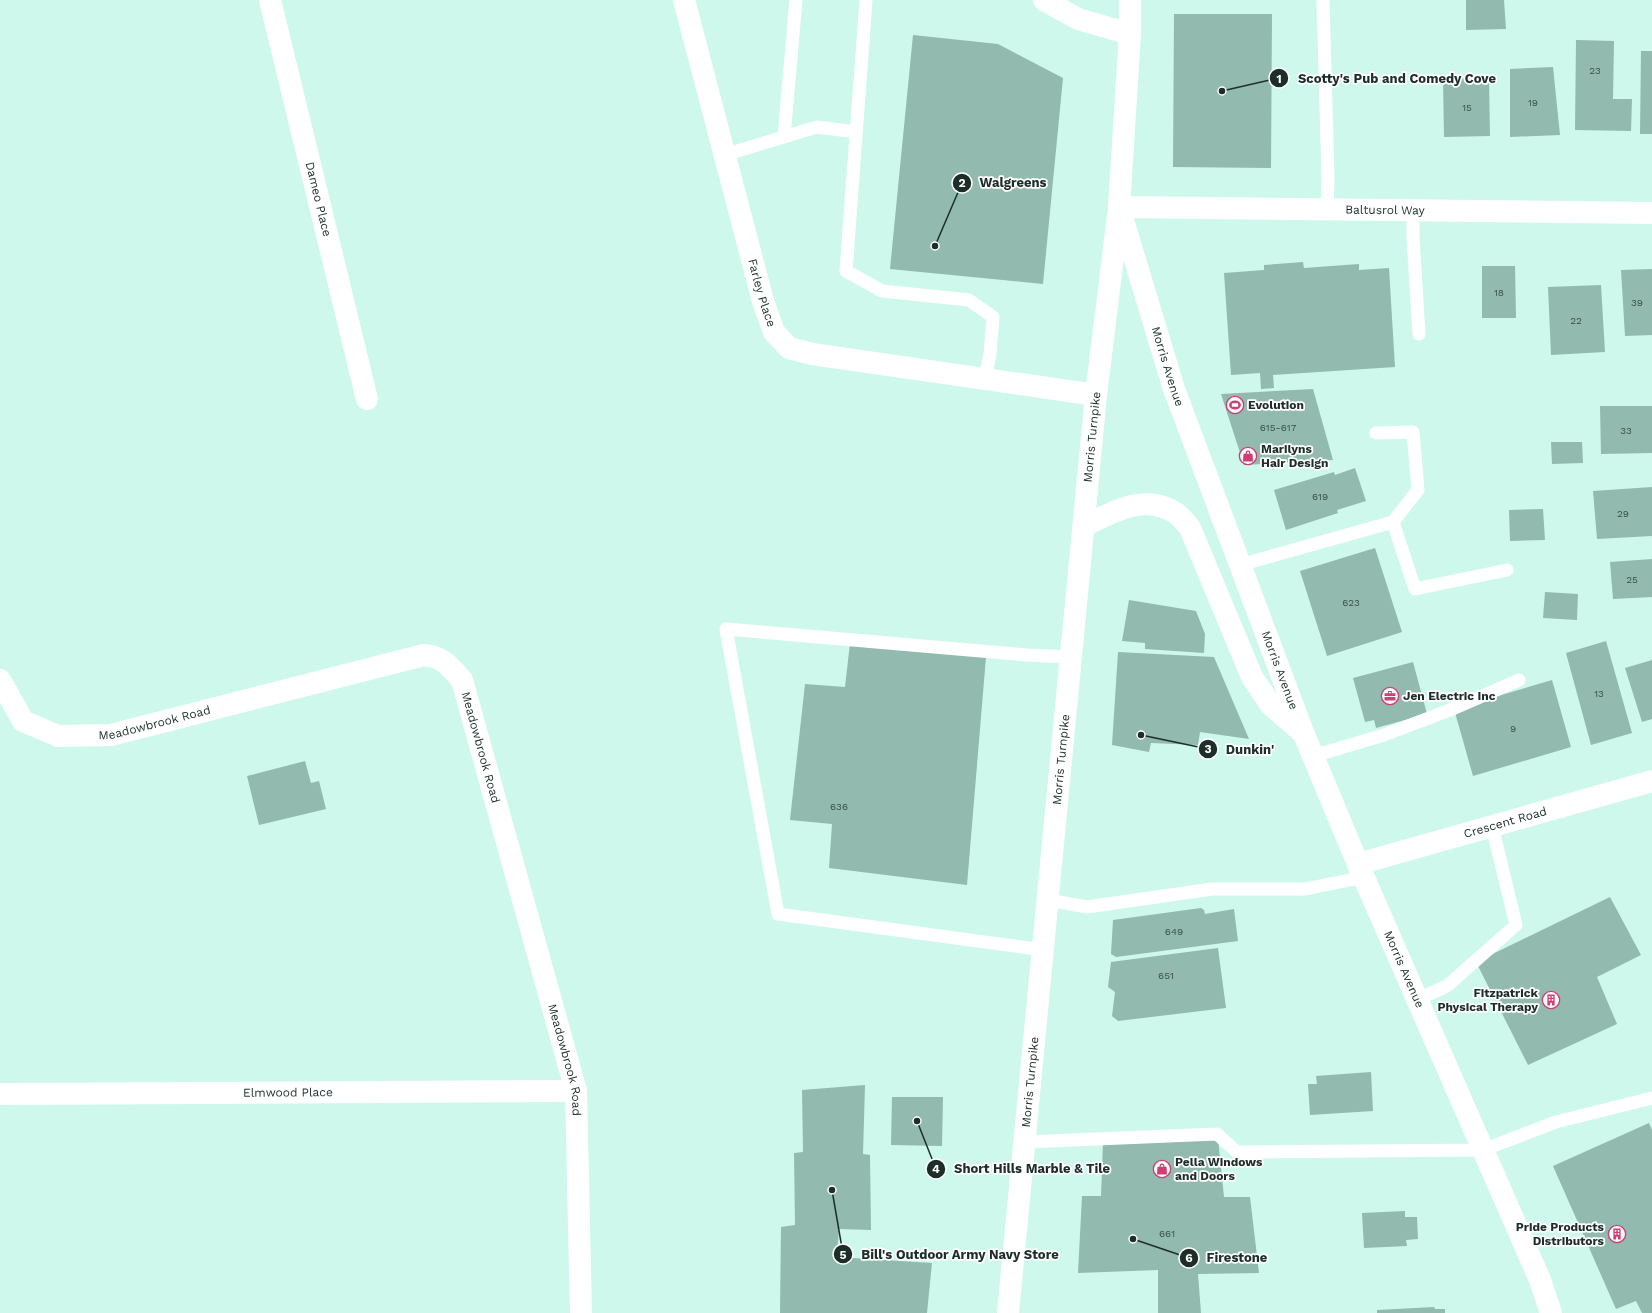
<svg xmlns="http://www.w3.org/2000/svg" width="1652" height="1313" font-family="'Work Sans',sans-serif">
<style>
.building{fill:#92baaf}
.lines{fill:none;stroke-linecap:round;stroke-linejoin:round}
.service{stroke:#fff;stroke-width:13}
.minor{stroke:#fff;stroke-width:22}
.tertiary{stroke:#fff;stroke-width:22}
.secondary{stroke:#fff;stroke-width:22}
.primary{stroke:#fff;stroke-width:22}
.labels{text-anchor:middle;stroke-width:3.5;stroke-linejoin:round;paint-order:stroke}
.number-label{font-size:10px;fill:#3a514a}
.street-label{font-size:12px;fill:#1d2e29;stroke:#fff}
.poi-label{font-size:12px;font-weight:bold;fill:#1d2e29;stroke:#fff;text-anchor:start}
.leader{fill:none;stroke:#1d2e29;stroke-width:1.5}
.callout-dot{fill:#1d2e29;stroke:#fff;stroke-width:1.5}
.mark-label{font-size:12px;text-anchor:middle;font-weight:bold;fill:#fff}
.callout-label{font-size:13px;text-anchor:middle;font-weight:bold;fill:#1d2e29;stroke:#fff;stroke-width:3.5;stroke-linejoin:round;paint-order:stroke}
</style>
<rect width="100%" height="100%" fill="#cef8ec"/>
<!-- building -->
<path class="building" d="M 1466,0 L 1504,0 L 1506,29 L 1466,30 Z
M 1174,14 L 1272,14 L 1271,168 L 1173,167 Z
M 913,35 L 998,44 L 1063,78 L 1043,284 L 890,269 Z
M 1576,40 L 1614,41 L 1613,99 L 1632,99 L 1631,131 L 1575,130 Z
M 1641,51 L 1652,51 L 1652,134 L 1640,134 Z
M 1553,67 L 1560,135 L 1510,137 L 1510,69 Z
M 1489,78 L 1490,136 L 1444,137 L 1443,79 Z
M 1303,262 L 1304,268 L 1359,264 L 1359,270 L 1389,268 L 1395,367 L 1273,375 L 1274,388 L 1261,389 L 1260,373 L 1231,375 L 1224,273 L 1264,270 L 1264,265 Z
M 1482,266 L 1515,266 L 1516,318 L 1482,318 Z
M 1652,269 L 1652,335 L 1625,336 L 1621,270 Z
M 1601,285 L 1605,352 L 1551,355 L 1548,287 Z
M 1313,389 L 1333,460 L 1244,465 L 1221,394 Z
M 1600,406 L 1652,406 L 1652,453 L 1601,454 Z
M 1551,442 L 1582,442 L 1583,463 L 1552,464 Z
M 1355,468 L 1366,501 L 1337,510 L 1338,513 L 1286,530 L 1274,490 L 1334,472 L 1335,475 Z
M 1652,487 L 1652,536 L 1597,539 L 1593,491 Z
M 1543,509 L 1545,540 L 1510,541 L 1509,510 Z
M 1375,548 L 1402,632 L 1327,656 L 1300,571 Z
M 1652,559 L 1652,597 L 1613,599 L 1610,562 Z
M 1545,592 L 1578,594 L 1577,620 L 1543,618 Z
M 1129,600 L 1196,611 L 1205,634 L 1204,653 L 1145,649 L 1145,643 L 1122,641 Z
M 1606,641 L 1632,733 L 1591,745 L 1566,653 Z
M 850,643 L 986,657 L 967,885 L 829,868 L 832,824 L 790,820 L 805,684 L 845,687 Z
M 1118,652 L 1214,657 L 1249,739 L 1200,732 L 1198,745 L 1151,743 L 1149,752 L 1112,745 Z
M 1652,660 L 1652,719 L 1642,722 L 1625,668 Z
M 1413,662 L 1427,714 L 1376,728 L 1374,720 L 1365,722 L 1353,678 Z
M 1552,680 L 1571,747 L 1473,776 L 1454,709 Z
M 305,761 L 311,783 L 319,781 L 326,809 L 259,825 L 247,776 Z
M 1610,897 L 1641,955 L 1597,977 L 1617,1024 L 1528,1065 L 1476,962 Z
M 1201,908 L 1204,910 L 1205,914 L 1234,909 L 1238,941 L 1116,957 L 1111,954 L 1113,920 Z
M 1218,948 L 1226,1008 L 1118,1021 L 1112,1016 L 1115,992 L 1108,987 L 1111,962 Z
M 1371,1072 L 1373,1111 L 1310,1115 L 1308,1084 L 1317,1084 L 1316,1076 Z
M 865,1085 L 863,1154 L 870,1155 L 871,1230 L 839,1229 L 837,1257 L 932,1263 L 927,1313 L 780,1313 L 781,1227 L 795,1225 L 794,1153 L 803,1152 L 802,1090 Z
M 892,1097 L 943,1097 L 942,1146 L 891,1145 Z
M 1649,1123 L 1652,1130 L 1652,1313 L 1642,1313 L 1636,1301 L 1616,1309 L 1553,1166 Z
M 1218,1138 L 1224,1197 L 1250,1197 L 1259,1273 L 1198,1274 L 1201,1313 L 1158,1313 L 1158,1270 L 1078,1273 L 1082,1196 L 1101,1196 L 1103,1142 Z
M 1405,1211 L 1405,1217 L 1417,1217 L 1418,1239 L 1406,1240 L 1407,1246 L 1364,1248 L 1362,1213 Z
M 1434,1307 L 1435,1309 L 1445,1309 L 1445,1313 L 1377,1313 L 1377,1310 Z"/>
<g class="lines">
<!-- service -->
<path class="service" d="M 866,0 L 846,271 L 882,291 L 969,300 L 993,317 L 990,354 L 985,379
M 1323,0 L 1328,178 L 1327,209
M 784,137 L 796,0
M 724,155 L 817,127 L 856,132
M 1413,211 L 1413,237 L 1419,334
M 1376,433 L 1413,432 L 1418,490 L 1393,522
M 1240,565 L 1393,522 L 1415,589 L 1507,570
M 1313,756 L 1384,735 L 1450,710 L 1519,680
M 1048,900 L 1087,907 L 1212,889 L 1305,889 L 1364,877
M 1044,950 L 778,914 L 726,629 L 1027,655 L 1071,657
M 1418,999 L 1447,986 L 1516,925 L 1492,826
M 1025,1142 L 1217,1134 L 1237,1152 L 1483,1150 L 1556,1122 L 1652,1098"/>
<!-- minor -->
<g class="minor">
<path id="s1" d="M 270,0 L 367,399"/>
<path id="s2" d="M 684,0 L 763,301 L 774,332 L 789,348 L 812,354 L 1096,395"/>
<path id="s3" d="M 0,680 L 23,721 L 58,736 L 111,735 L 424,655 C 444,657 449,666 462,680 L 576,1091 L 581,1313"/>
<path id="s4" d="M 1358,864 L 1652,781"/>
<path id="s5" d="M 0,1094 L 576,1091"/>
</g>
<!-- tertiary -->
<path class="tertiary" id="s6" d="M 1119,207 L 1652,213"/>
<!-- secondary -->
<path class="secondary" d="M 1130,34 L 1130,0"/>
<!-- primary -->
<g class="primary">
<path id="s7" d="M 1044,0 L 1078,19 L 1130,34 L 1119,207 L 1174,389 L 1303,732 L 1358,864 L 1540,1280 L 1551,1313"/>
<path d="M 1084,526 C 1113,512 1146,492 1177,514 C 1182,518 1186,523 1190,528 L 1252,677 L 1271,705 L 1301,731"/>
<path id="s8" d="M 1008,1313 L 1096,395 L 1118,216"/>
</g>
</g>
<!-- icons -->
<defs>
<symbol id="stadium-ring" viewBox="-11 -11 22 22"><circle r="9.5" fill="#fff" stroke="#cd4071" stroke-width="1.5"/><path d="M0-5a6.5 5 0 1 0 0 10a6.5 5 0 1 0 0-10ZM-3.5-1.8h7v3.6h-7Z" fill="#cd4071"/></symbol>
<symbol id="shop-ring" viewBox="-11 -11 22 22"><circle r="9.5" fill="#fff" stroke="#cd4071" stroke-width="1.5"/><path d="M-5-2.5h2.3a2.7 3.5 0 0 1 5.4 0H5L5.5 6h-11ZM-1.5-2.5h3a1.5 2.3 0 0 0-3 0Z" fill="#cd4071"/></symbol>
<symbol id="office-ring" viewBox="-11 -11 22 22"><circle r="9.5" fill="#fff" stroke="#cd4071" stroke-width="1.5"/><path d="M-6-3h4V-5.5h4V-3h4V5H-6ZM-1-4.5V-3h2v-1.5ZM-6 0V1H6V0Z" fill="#cd4071"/></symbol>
<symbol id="building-ring" viewBox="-11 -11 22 22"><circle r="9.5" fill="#fff" stroke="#cd4071" stroke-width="1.5"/><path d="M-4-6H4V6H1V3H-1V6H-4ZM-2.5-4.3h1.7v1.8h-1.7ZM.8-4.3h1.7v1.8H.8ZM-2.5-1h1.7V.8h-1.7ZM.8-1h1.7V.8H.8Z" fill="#cd4071"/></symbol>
</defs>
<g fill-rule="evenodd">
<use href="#stadium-ring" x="1225" y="395" width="20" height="20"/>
<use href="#shop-ring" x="1238" y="446" width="20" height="20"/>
<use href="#office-ring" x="1380" y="686" width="20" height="20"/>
<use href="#building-ring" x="1541" y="990" width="20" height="20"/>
<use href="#shop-ring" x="1152" y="1159" width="20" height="20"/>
<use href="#building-ring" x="1607" y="1224" width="20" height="20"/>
</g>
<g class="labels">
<!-- number labels -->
<g class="number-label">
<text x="1595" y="74">23</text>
<text x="1533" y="106">19</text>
<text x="1467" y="111">15</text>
<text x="1499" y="296">18</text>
<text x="1637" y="306">39</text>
<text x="1576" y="324">22</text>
<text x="1278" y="431">615-617</text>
<text x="1626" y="434">33</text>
<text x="1320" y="500">619</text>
<text x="1623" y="517">29</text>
<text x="1632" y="583">25</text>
<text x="1351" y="606">623</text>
<text x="1599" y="697">13</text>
<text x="1513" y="732">9</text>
<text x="839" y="810">636</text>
<text x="1174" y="935">649</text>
<text x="1166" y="979">651</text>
<text x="1167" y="1237">661</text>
</g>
<!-- street labels -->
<g class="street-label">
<text dy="4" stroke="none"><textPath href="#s1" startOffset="205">Dameo Place</textPath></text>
<text dy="4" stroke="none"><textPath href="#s6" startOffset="266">Baltusrol Way</textPath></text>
<text dy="4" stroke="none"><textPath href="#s2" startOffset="303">Farley Place</textPath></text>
<text dy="4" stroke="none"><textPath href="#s7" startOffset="433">Morris Avenue</textPath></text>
<text dy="4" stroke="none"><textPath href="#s8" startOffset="880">Morris Turnpike</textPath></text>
<text dy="4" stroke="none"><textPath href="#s7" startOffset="757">Morris Avenue</textPath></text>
<text dy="4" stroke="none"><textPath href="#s3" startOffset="183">Meadowbrook Road</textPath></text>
<text dy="4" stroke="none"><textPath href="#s3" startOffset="578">Meadowbrook Road</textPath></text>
<text dy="4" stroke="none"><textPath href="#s8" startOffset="556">Morris Turnpike</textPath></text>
<text dy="4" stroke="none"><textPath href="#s4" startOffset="153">Crescent Road</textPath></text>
<text dy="4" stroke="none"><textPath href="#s7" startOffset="1081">Morris Avenue</textPath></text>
<text dy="4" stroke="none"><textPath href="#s3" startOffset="902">Meadowbrook Road</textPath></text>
<text dy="4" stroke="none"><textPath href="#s8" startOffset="232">Morris Turnpike</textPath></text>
<text dy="4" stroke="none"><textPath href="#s5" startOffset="288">Elmwood Place</textPath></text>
</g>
<!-- poi labels -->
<g class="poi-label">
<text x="1248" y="409">Evolution</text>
<text x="1261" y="453">Marilyns<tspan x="1261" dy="14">Hair Design</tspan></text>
<text x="1403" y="700">Jen Electric Inc</text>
<text x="1538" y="997" text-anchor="end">Fitzpatrick<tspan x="1538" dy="14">Physical Therapy</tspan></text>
<text x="1175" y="1166">Pella Windows<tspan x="1175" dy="14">and Doors</tspan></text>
<text x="1604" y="1231" text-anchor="end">Pride Products<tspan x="1604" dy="14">Distributors</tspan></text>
</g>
</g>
<!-- callouts -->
<path class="leader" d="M1222 91L1279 78M935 246L962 183M1141 735L1208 749M917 1121L936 1169M832 1190L843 1254M1133 1239L1189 1258"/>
<g class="callout-dot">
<circle cx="1222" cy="91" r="4"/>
<circle cx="935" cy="246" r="4"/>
<circle cx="1141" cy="735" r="4"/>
<circle cx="917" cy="1121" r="4"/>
<circle cx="832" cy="1190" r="4"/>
<circle cx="1133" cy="1239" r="4"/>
<circle cx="1279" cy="78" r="10"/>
<circle cx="962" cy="183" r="10"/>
<circle cx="1208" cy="749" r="10"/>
<circle cx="936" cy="1169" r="10"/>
<circle cx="843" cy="1254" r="10"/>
<circle cx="1189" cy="1258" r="10"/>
</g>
<g class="mark-label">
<text x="1279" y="83">1</text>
<text x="962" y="187">2</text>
<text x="1208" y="753">3</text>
<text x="936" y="1173">4</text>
<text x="843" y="1259">5</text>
<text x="1189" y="1262">6</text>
</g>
<g class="callout-label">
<text x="1397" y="83">Scotty's Pub and Comedy Cove</text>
<text x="1013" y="187">Walgreens</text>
<text x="1250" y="754">Dunkin'</text>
<text x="1032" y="1173">Short Hills Marble &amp; Tile</text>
<text x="960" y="1259">Bill's Outdoor Army Navy Store</text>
<text x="1237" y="1262">Firestone</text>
</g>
</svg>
